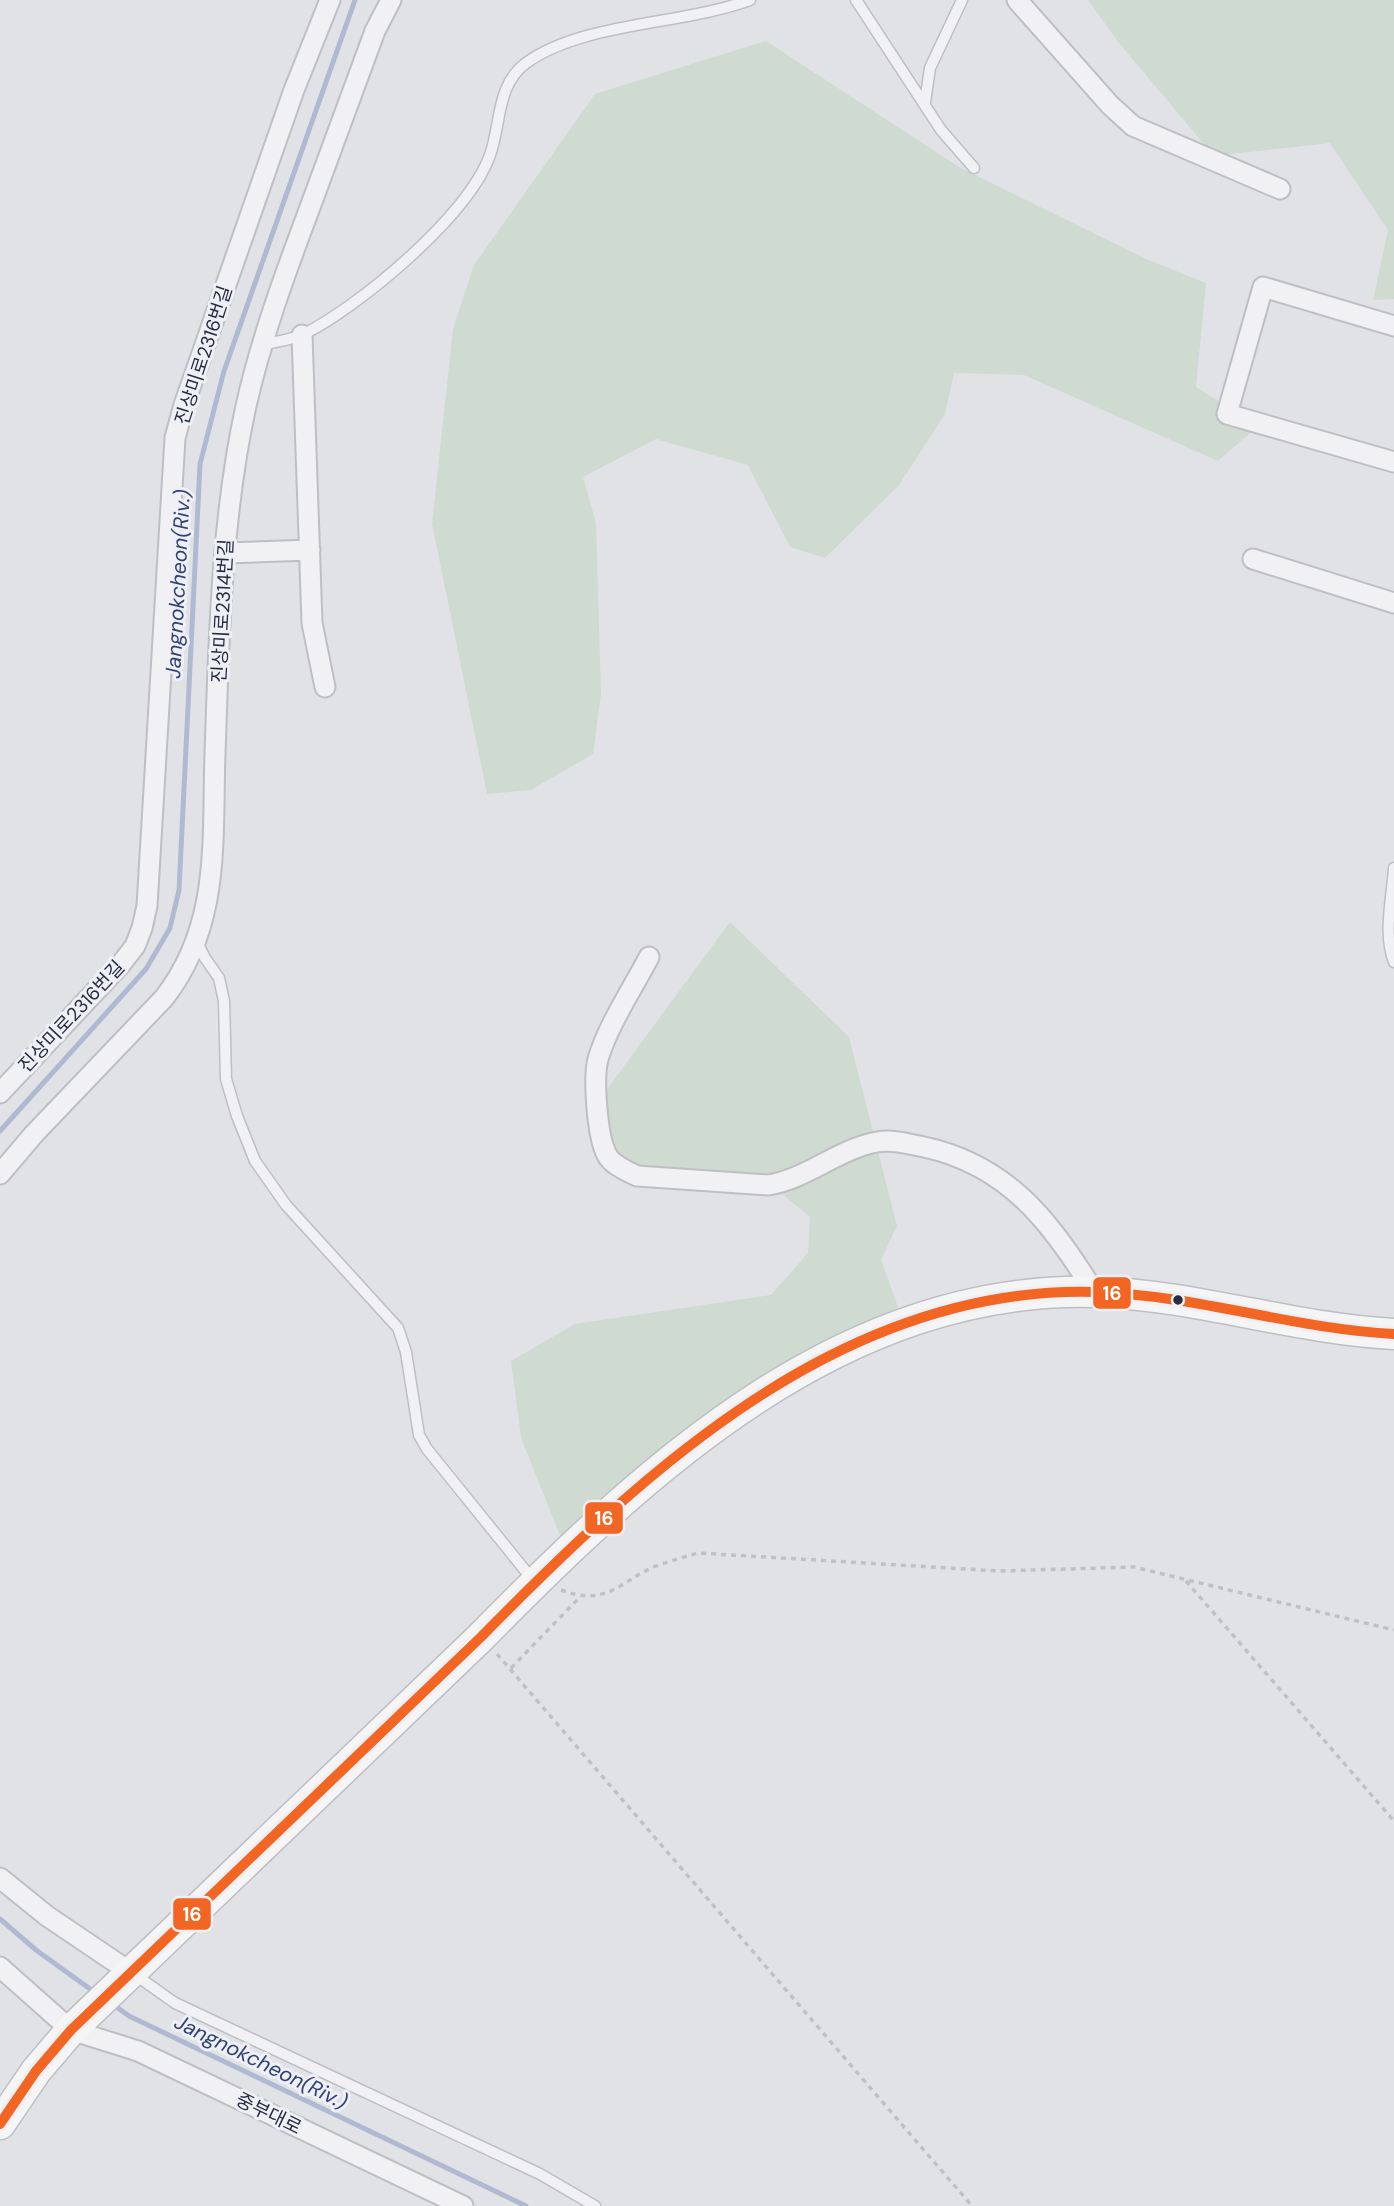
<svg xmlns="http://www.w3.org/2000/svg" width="1394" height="2206" font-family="'DM Sans','Noto Sans KR',sans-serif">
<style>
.green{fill:#cfdad1}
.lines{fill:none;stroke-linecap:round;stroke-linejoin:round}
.stream{stroke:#afb9d2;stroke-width:5}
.lane-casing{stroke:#bebfc4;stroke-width:13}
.street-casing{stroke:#bebfc4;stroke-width:23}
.primary-casing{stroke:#bdbfc4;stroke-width:33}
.path{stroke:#c0c1c7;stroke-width:3.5;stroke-dasharray:5 5;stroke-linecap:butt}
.lane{stroke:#f1f1f3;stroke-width:10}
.street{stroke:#f1f1f3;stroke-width:19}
.primary{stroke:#f5f5f6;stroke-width:30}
.bus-1-casing{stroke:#eef0f6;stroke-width:16}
.bus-1{stroke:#f26522;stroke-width:10}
.bus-dot{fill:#282c40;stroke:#eef0f6;stroke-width:2.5}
.labels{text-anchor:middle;stroke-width:6;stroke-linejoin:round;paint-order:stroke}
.street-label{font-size:19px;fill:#282c40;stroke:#eef0f6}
.water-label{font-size:21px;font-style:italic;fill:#314274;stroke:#eef0f6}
.line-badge{stroke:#eef0f6;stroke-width:2.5}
.badge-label{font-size:19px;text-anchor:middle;font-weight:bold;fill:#fff}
</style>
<rect width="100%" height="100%" fill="#e1e2e6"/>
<!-- green -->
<path class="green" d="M 1088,0 L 1394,0 L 1394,299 L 1373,300 L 1388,230 L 1330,143 L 1214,156 L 1119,43 Z
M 766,41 L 959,167 L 1146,259 L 1206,283 L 1196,387 L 1258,426 L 1218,461 L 1024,375 L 954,373 L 945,414 L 899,485 L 825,558 L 790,547 L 748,465 L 656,439 L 583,477 L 596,523 L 601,694 L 593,754 L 531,790 L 487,794 L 432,524 L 453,329 L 474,265 L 595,94 Z
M 730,922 L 849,1037 L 897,1226 L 881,1260 L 899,1310 L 782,1363 L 685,1432 L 561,1538 L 521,1438 L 511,1361 L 575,1324 L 771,1295 L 808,1253 L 810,1217 L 758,1174 L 629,1166 L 610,1141 L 605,1092 Z"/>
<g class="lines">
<!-- stream -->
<path class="stream" d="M 0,1131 L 146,969 L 170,928 L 179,890 L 200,464 L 224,371 L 355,0
M 0,1919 L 36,1950 L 97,1994
M 111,2003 L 129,2016 L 526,2206"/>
<defs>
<path id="lane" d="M 856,0 L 941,130 L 974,168
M 925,102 L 930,68 L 962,0
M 263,345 C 277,341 292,340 304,334 C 360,306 469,215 490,155 C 501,125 496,85 526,63 C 583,22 682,25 750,0
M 1394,868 C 1392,898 1383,934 1394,962
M 197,942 L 205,958 L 219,978 L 224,1001 L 226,1079 L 237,1116 L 255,1161 L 286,1205 L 398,1328 L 406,1352 L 419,1435 L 427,1449 L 532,1579
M 134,1974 L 175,2003 L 540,2174 L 595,2206"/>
<path id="street" d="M 1017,0 L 1110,105 L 1133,126 L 1280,189
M 1394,326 L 1263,287 L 1227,414 L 1394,462
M 302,335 L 312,623 L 325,687
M 225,553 L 310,550
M 1253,559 L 1394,603
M 649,957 C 633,988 608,1025 598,1059 C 593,1078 597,1137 607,1155 C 612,1165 627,1171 637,1176 L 768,1185 C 807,1179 838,1149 877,1142 C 892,1139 910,1144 924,1147 C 1008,1165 1052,1223 1094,1292
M 0,1093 L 121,964 L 135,946 L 142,928 L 147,906 L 175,438 L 184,405 L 294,90 L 330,0
M 0,1174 L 34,1134 L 164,998 C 221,925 212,841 215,754 C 219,639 221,520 246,406 C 261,339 285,274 309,210 C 331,150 353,90 375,31 L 391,0
M 0,1878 L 47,1916 L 130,1972
M 0,1967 L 71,2030 L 138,2051 L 463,2206"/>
<path id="primary" d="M 0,2124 L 36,2071 L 71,2030 L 481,1637 C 646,1469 843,1285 1095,1292 C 1196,1295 1294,1329 1394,1334"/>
</defs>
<!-- lane casing -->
<use href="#lane" class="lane-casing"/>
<!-- street casing -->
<use href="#street" class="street-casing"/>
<!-- primary casing -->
<use href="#primary" class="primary-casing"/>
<!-- path -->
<path class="path" d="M 1186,1581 L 1394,1821
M 561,1590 C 607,1607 617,1583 656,1566 C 670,1561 684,1557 698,1553 L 999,1571 L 1134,1567 L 1394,1630
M 497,1654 L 972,2206
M 511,1668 L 580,1597"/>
<!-- lane -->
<use href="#lane" class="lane"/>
<!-- street -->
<use href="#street" class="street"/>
<!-- primary -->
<use href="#primary" class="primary"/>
<defs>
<path id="bus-1" d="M 0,2124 L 36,2071 L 71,2030 L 481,1637 C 646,1469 843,1285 1095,1292 C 1196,1295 1294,1329 1394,1334"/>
</defs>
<!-- bus-1 casing -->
<use href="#bus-1" class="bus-1-casing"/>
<!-- bus-1 -->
<use href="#bus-1" class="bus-1"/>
</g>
<!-- markers -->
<circle class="bus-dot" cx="1178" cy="1300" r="6"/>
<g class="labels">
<!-- street labels -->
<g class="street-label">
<text transform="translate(203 355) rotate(-72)" y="7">진상미로2316번길</text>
<text transform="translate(222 611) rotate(-87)" y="7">진상미로2314번길</text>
<text transform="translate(71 1016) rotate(-47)" y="7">진상미로2316번길</text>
<text transform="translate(269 2113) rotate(26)" y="7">중부대로</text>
</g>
<!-- water labels -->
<g class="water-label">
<text transform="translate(178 584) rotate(-87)" y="7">Jangnokcheon(Riv.)</text>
<text transform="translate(261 2062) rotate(26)" y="7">Jangnokcheon(Riv.)</text>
</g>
</g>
<g class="line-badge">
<rect x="1092" y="1276" width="40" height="34" rx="7" fill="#f26522"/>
<rect x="584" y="1501" width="40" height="34" rx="7" fill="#f26522"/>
<rect x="172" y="1897" width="40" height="34" rx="7" fill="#f26522"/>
</g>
<g class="badge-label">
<text x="1112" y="1300">16</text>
<text x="604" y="1525">16</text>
<text x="192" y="1921">16</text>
</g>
</svg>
